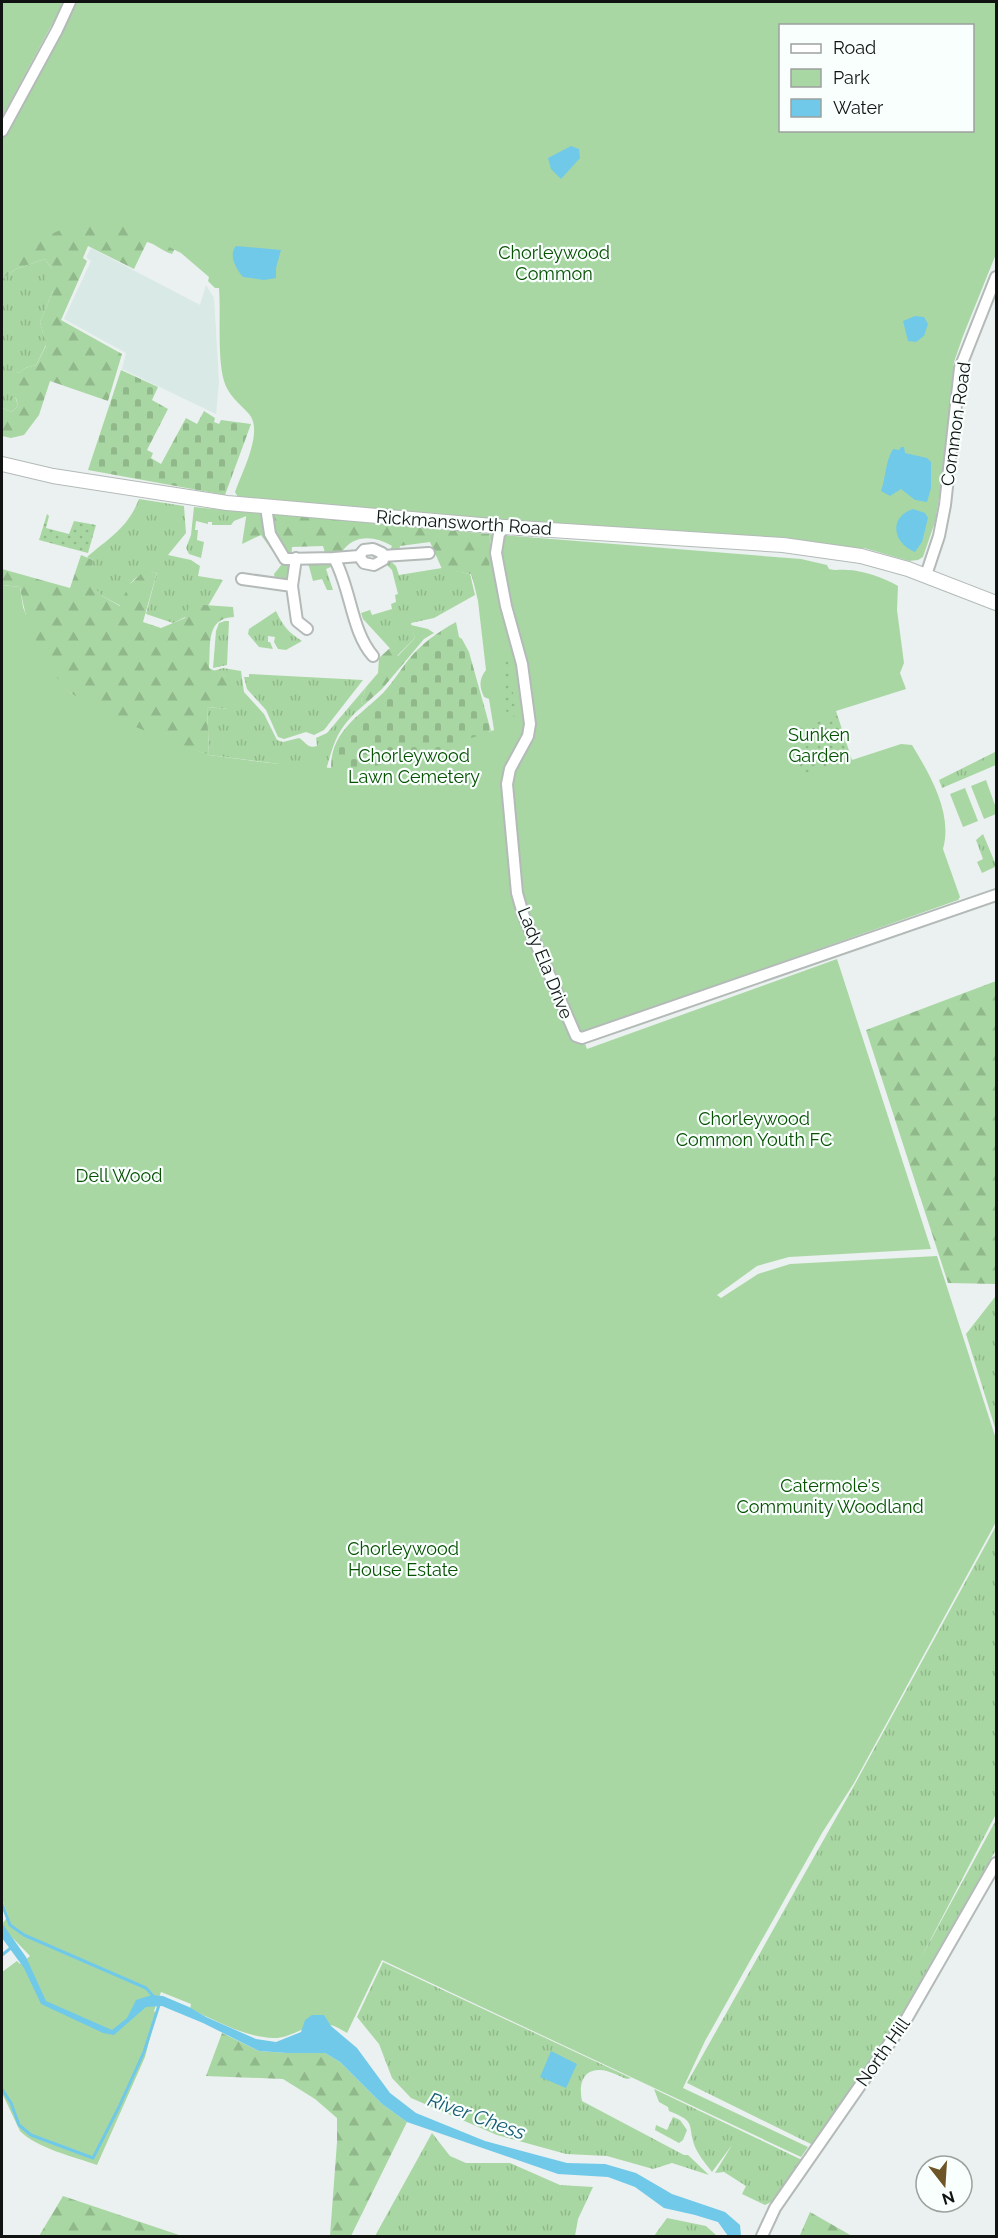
<svg xmlns="http://www.w3.org/2000/svg" width="998" height="2238" font-family="Raleway,sans-serif">
<style>
.built{fill:#d9e9e5}
.grass{fill:url(#grass-tufts)}
.forest{fill:url(#forest-firs)}
.cemetery{fill:url(#cemetery-stones)}
.park{fill:#a9d7a3;fill-rule:evenodd}
.garden{fill:url(#garden-dots)}
.water{fill:#70c9e9}
.lines{fill:none;stroke-linecap:round;stroke-linejoin:round}
.stream{stroke:#70c9e9;stroke-width:3}
.minor-casing{stroke:#b3bab8;stroke-width:14}
.major-casing{stroke:#b3bab8;stroke-width:16}
.minor{stroke:#fff;stroke-width:10}
.major{stroke:#fff;stroke-width:14}
.labels{text-anchor:middle;stroke-width:4.5;stroke-linejoin:round;paint-order:stroke}
.park-label{font-size:18px;fill:#065100;stroke:#f8fffd}
.street-label{font-size:18px;fill:#111313;stroke:#f8fffd}
.water-label{font-size:20px;font-style:italic;fill:#165d74;stroke:#f8fffd}
</style>
<defs>
<pattern id="grass-tufts" width="24" height="20" patternUnits="userSpaceOnUse" patternTransform="scale(1.5)"><rect width="24" height="20" fill="#a9d7a3"/><path d="M3 7l-1-3M5 7V3M7 7l1-3M15 17l-1-3M17 17v-4M19 17l1-3" fill="none" stroke="#90b88b"/></pattern>
<pattern id="forest-firs" width="22" height="20" patternUnits="userSpaceOnUse" patternTransform="scale(1.5)"><rect width="22" height="20" fill="#a9d7a3"/><path d="M5 1l3.5 6h-7zM16 11l3.5 6h-7z" fill="#90b88b"/></pattern>
<pattern id="cemetery-stones" width="16" height="16" patternUnits="userSpaceOnUse" patternTransform="scale(1.5)"><rect width="16" height="16" fill="#a9d7a3"/><path d="M2 7V4a2 2 0 0 1 4 0v3zM10 15v-3a2 2 0 0 1 4 0v3z" fill="#90b88b"/></pattern>
<pattern id="garden-dots" width="8" height="8" patternUnits="userSpaceOnUse" patternTransform="scale(1.5)"><rect width="8" height="8" fill="#a9d7a3"/><path d="M2 2h.1M6 6h.1" fill="none" stroke="#90b88b" stroke-width="1.8" stroke-linecap="round"/></pattern>
</defs>
<rect width="100%" height="100%" fill="#ebf1f0"/>
<!-- built -->
<path class="built" d="M 91,248 L 200,305 L 206,285 L 214,298 L 219,382 L 216,414 L 122,369 L 126,353 L 64,319 L 91,261 L 86,257 Z"/>
<!-- grass -->
<path class="grass" d="M 45,259 L 52,269 L 53,291 L 40,322 L 46,345 L 36,365 L 25,368 L 19,373 L 7,370 L 18,406 L 12,412 L 2,408 L 2,279 L 16,269 Z
M 139,499 L 184,506 L 186,533 L 168,555 L 191,560 L 200,566 L 198,576 L 223,580 L 208,606 L 173,623 L 146,614 L 157,572 C 131,574 129,584 121,606 L 102,596 L 90,584 L 93,560 L 87,557 C 109,538 128,528 139,499 Z
M 194,507 L 254,513 L 234,521 L 231,525 L 212,525 L 212,522 L 208,522 L 208,524 L 196,521 L 195,530 L 198,530 L 197,540 L 204,542 L 201,558 L 189,554 L 186,548 L 191,535 Z
M 389,560 L 396,566 L 399,575 L 442,568 L 470,574 L 475,595 L 434,618 L 411,623 L 415,638 L 397,656 L 363,619 L 361,613 L 370,610 L 372,615 L 392,609 L 391,604 L 396,602 L 395,595 L 398,594 L 392,570 L 386,564 Z
M 308,563 L 331,563 L 333,566 L 326,569 L 333,590 L 327,590 L 322,579 L 313,581 Z
M 276,611 C 283,626 289,633 302,641 L 286,650 L 278,649 L 274,642 L 275,637 L 268,636 L 268,642 L 270,642 L 273,649 L 259,647 L 248,634 L 249,629 Z
M 225,621 L 229,621 L 227,665 L 213,668 L 216,631 L 219,623 Z
M 223,668 L 241,671 L 244,692 L 264,714 L 277,740 L 283,742 L 299,738 C 305,741 307,749 317,746 L 316,738 L 327,733 L 366,687 L 361,702 L 364,705 C 338,727 335,739 326,770 L 209,755 L 207,707 L 228,709 L 225,676 L 213,671 Z
M 249,674 L 363,680 L 324,730 L 314,735 L 306,732 L 284,739 L 278,737 L 266,710 L 247,689 L 244,677 L 249,677 Z
M 995,752 L 996,765 L 942,788 L 939,780 Z
M 983,834 L 996,865 L 996,872 L 995,867 L 982,873 L 977,862 L 983,859 L 976,840 Z
M 995,1297 L 996,1297 L 996,1431 L 966,1334 Z
M 996,1526 L 996,1814 L 921,1958 L 996,1820 L 996,1850 L 901,2015 L 813,2145 L 687,2083 L 855,1784 Z
M 383,1962 L 631,2078 L 627,2079 C 619,2076 607,2069 598,2070 C 581,2071 579,2087 582,2101 L 684,2155 L 688,2155 L 709,2175 L 672,2163 L 653,2169 L 607,2156 L 566,2154 L 497,2135 L 411,2098 L 392,2078 L 379,2044 L 357,2017 Z
M 654,2089 L 802,2160 L 775,2200 L 765,2205 L 742,2194 L 746,2186 L 724,2172 L 715,2173 L 732,2145 L 712,2172 C 706,2164 699,2156 695,2147 C 687,2124 697,2122 669,2111 L 668,2107 L 659,2102 Z
M 673,2117 L 680,2120 L 687,2130 L 683,2140 L 679,2143 L 655,2130 L 656,2125 L 667,2130 Z
M 432,2133 L 450,2156 L 466,2163 L 510,2163 L 560,2185 L 593,2187 L 578,2219 L 575,2236 L 375,2236 Z
M 667,2218 L 706,2226 L 717,2236 L 654,2236 Z"/>
<!-- forest -->
<path class="forest" d="M 95,212 L 178,243 L 172,254 C 162,251 156,244 147,242 L 134,269 L 88,246 L 83,258 L 87,261 L 61,320 L 122,354 L 108,401 L 50,381 L 39,415 L 24,435 L 11,438 L 2,436 L 2,408 L 12,412 L 18,406 L 16,398 L 3,387 L 7,369 L 19,373 L 25,368 L 36,365 L 46,346 L 40,322 L 53,291 L 45,279 L 52,269 L 45,259 L 16,269 L 2,279 L 2,250 Z
M 247,511 L 489,534 L 499,589 L 488,629 L 471,574 L 442,569 L 430,542 L 400,546 L 399,551 L 389,552 L 392,546 C 374,535 353,534 341,553 L 325,553 L 323,546 L 292,547 L 290,580 L 275,579 L 274,574 L 282,564 L 261,535 L 242,544 Z
M 81,555 L 93,560 L 91,584 L 102,596 L 120,606 L 128,586 L 142,573 L 157,572 L 143,622 L 161,628 L 185,618 L 190,604 L 233,607 L 234,617 C 205,618 211,646 209,668 L 225,676 L 239,690 L 228,709 L 207,707 L 209,755 C 159,737 89,719 55,677 C 35,653 25,617 20,587 L 2,585 L 2,569 L 70,588 Z
M 411,625 L 428,629 L 434,633 L 424,639 L 382,689 L 364,705 L 361,702 L 366,687 L 378,673 L 379,658 L 390,648 L 398,656 L 415,638 Z
M 996,981 L 996,1284 L 948,1283 L 866,1030 Z
M 222,2033 L 259,2051 L 287,2053 L 325,2053 L 340,2062 L 382,2104 L 407,2122 L 351,2236 L 330,2236 L 337,2142 L 337,2118 L 315,2099 L 283,2079 L 206,2076 Z
M 63,2196 L 182,2236 L 39,2236 Z
M 810,2212 L 852,2236 L 802,2236 L 800,2235 Z"/>
<!-- cemetery -->
<path class="cemetery" d="M 121,370 L 158,387 L 152,400 L 168,409 L 147,450 L 153,453 L 151,458 L 161,464 L 186,418 L 197,424 L 204,411 L 215,418 L 214,422 L 219,424 L 221,420 L 251,424 L 225,495 L 88,470 Z
M 456,622 L 459,637 L 462,639 L 469,652 L 491,731 L 488,732 L 499,823 L 331,768 C 331,730 360,716 384,692 C 393,682 401,669 409,659 C 422,643 438,632 456,622 Z"/>
<!-- park -->
<path class="park" d="M 2,2 L 64,2 L 2,117 Z
M 75,2 L 996,2 L 996,254 L 963,336 L 954,362 L 942,480 L 935,522 L 923,557 L 918,560 L 909,561 L 864,548 L 859,549 L 415,515 L 239,499 L 235,492 C 242,472 264,431 249,414 C 239,403 228,395 224,381 C 217,356 221,315 219,288 L 215,288 L 208,281 L 209,277 L 181,253 L 133,229 L 96,220 L 58,231 L 2,258 L 2,136 ZM 780,26 L 972,26 L 972,130 L 780,130 Z
M 489,534 L 801,559 L 827,565 L 829,569 C 837,571 840,569 847,570 C 862,570 885,578 898,586 L 897,610 L 904,663 L 900,673 L 906,689 L 836,711 L 852,760 L 901,744 L 912,745 C 930,775 953,813 943,849 L 960,897 L 958,900 L 581,1033 L 587,1049 L 837,959 L 931,1249 L 789,1257 L 757,1266 L 717,1295 L 721,1298 L 758,1274 L 790,1264 L 937,1256 L 996,1439 L 996,1522 L 854,1783 L 822,1833 L 705,2041 L 683,2088 L 808,2147 L 801,2157 L 382,1960 L 347,2033 C 342,2030 336,2026 330,2025 C 309,2020 293,2039 273,2038 C 244,2037 215,2020 190,2009 L 191,2004 L 161,1992 L 154,2011 L 156,2014 L 145,2057 L 97,2165 C 75,2157 36,2148 20,2131 L 2,2093 L 2,1972 L 17,1961 L 20,1964 L 30,1956 L 4,1929 L 3,1923 L 8,1916 L 2,1899 L 2,585 L 20,587 L 23,607 L 40,652 L 51,671 L 72,694 L 120,721 L 209,755 L 270,763 L 356,770 L 421,756 L 494,730 L 489,699 L 484,697 C 479,686 479,679 486,670 L 478,601 L 470,567 L 489,567 L 491,543 Z
M 986,780 L 996,808 L 996,814 L 984,819 L 971,786 Z
M 965,788 L 978,821 L 963,827 L 950,794 Z"/>
<!-- garden -->
<path class="garden" d="M 47,514 L 49,516 L 46,528 L 69,534 L 74,521 L 96,525 L 88,553 L 39,540 Z
M 507,653 L 517,719 L 506,711 L 502,673 Z
M 837,715 L 851,760 L 801,775 L 787,731 Z"/>
<!-- water -->
<path class="water" d="M 571,146 L 579,149 L 580,158 L 561,179 L 551,169 L 548,158 Z
M 236,246 L 281,250 L 276,268 L 276,278 L 264,280 L 243,277 C 236,269 228,255 236,246 Z
M 915,316 L 924,317 L 928,324 L 924,336 L 916,342 L 908,341 L 903,321 Z
M 901,447 L 904,447 L 905,453 L 927,458 L 931,462 L 931,488 L 927,502 L 915,500 L 901,489 L 890,496 L 881,491 C 886,477 885,462 893,449 L 899,450 Z
M 913,509 L 925,513 L 928,518 L 922,542 L 915,552 C 893,544 888,517 913,509 Z
M 2,1923 L 26,1957 L 46,2001 L 112,2030 L 127,2018 L 136,2000 L 152,1995 L 163,1996 L 189,2007 L 206,2017 L 256,2039 L 276,2042 L 301,2032 L 305,2020 L 312,2015 L 324,2015 L 331,2026 L 357,2048 L 390,2093 L 416,2113 L 485,2141 L 567,2163 L 605,2164 L 636,2173 L 672,2194 L 725,2212 L 740,2225 L 741,2236 L 728,2236 L 718,2222 L 695,2215 L 664,2208 L 635,2187 L 608,2177 L 558,2174 L 407,2122 L 382,2104 L 340,2062 L 325,2053 L 287,2053 L 259,2051 L 203,2023 L 162,2006 L 146,2007 L 114,2035 L 103,2033 L 41,2004 L 24,1968 L 2,1938 Z
M 551,2051 L 577,2064 L 566,2088 L 540,2077 Z"/>
<g class="lines">
<!-- stream -->
<path class="stream" d="M 2,1904 L 10,1925 L 24,1935 L 146,1988 L 154,1997
M 2,1955 L 12,1947
M 2,2089 L 11,2103 L 19,2125 L 31,2135 L 93,2158 L 119,2107 L 144,2052 L 159,2005"/>
<defs>
<path id="minor" d="M 2,131 L 57,30 L 70,2
M 266,507 L 270,534 L 285,559 L 334,558 C 351,588 351,631 373,656
M 505,527 L 499,534 L 496,553 L 506,606 L 522,664 L 530,724 L 528,736 L 510,769 L 507,784 L 517,893 L 523,914 L 576,1036 L 582,1038 L 996,895
M 373,549 L 382,553 L 383,560 L 374,565 L 364,563 L 359,556 L 364,550 Z
M 383,556 L 429,553
M 296,558 L 292,586 L 297,621 L 307,629
M 334,558 L 359,556
M 926,575 L 939,536 L 945,505 L 960,368 L 996,277
M 242,579 L 292,586
M 762,2236 L 775,2208 L 907,2018 L 996,1863"/>
<path id="major" d="M 2,464 L 53,476 L 227,503 L 504,527 L 783,545 L 861,556 L 908,569 L 996,603"/>
</defs>
<!-- minor casing -->
<use href="#minor" class="minor-casing"/>
<!-- major casing -->
<use href="#major" class="major-casing"/>
<!-- minor -->
<use href="#minor" class="minor"/>
<!-- major -->
<use href="#major" class="major"/>
</g>
<g class="labels">
<!-- park labels -->
<g class="park-label">
<text x="554" y="259">Chorleywood<tspan x="554" dy="21">Common</tspan></text>
<text x="819" y="741">Sunken<tspan x="819" dy="21">Garden</tspan></text>
<text x="414" y="762">Chorleywood<tspan x="414" dy="21">Lawn Cemetery</tspan></text>
<text x="754" y="1125">Chorleywood<tspan x="754" dy="21">Common Youth FC</tspan></text>
<text x="119" y="1182">Dell Wood</text>
<text x="830" y="1492">Catermole's<tspan x="830" dy="21">Community Woodland</tspan></text>
<text x="403" y="1555">Chorleywood<tspan x="403" dy="21">House Estate</tspan></text>
</g>
<!-- street labels -->
<g class="street-label">
<text transform="translate(956 424) rotate(-82)" y="6">Common Road</text>
<text transform="translate(464 523) rotate(4)" y="6">Rickmansworth Road</text>
<text transform="translate(545 963) rotate(68)" y="6">Lady Ela Drive</text>
<text transform="translate(883 2052) rotate(-55)" y="6">North Hill</text>
</g>
<!-- water labels -->
<g class="water-label">
<text transform="translate(477 2116) rotate(20)" y="7">River Chess</text>
</g>
</g>
<!-- border -->
<rect width="998" height="2238" fill="none" stroke="#111313" stroke-width="6"/>
<!-- legend -->
<rect x="779" y="24" width="195" height="108" fill="#f8fffd" stroke="#9ca19f" stroke-width="1.5"/>
<rect x="791" y="44" width="30" height="9" fill="#ffffff" stroke="#9ca19f" stroke-width="1.5"/>
<text x="833" y="54" font-size="18" fill="#111313">Road</text>
<rect x="791" y="69" width="30" height="18" fill="#a9d7a3" stroke="#9ca19f" stroke-width="1.5"/>
<text x="833" y="84" font-size="18" fill="#111313">Park</text>
<rect x="791" y="99" width="30" height="18" fill="#70c9e9" stroke="#9ca19f" stroke-width="1.5"/>
<text x="833" y="114" font-size="18" fill="#111313">Water</text>
<!-- north arrow -->
<g transform="translate(944 2184) rotate(163)"><circle r="28" fill="#f8fffd" stroke="#9ca19f" stroke-width="1.5"/>
<path d="M0-4.5L10 22L0 15L-10 22Z" fill="#6e5526"/>
<text y="-9" font-size="16" font-weight="bold" text-anchor="middle" fill="#111313">N</text>
</g>
</svg>
